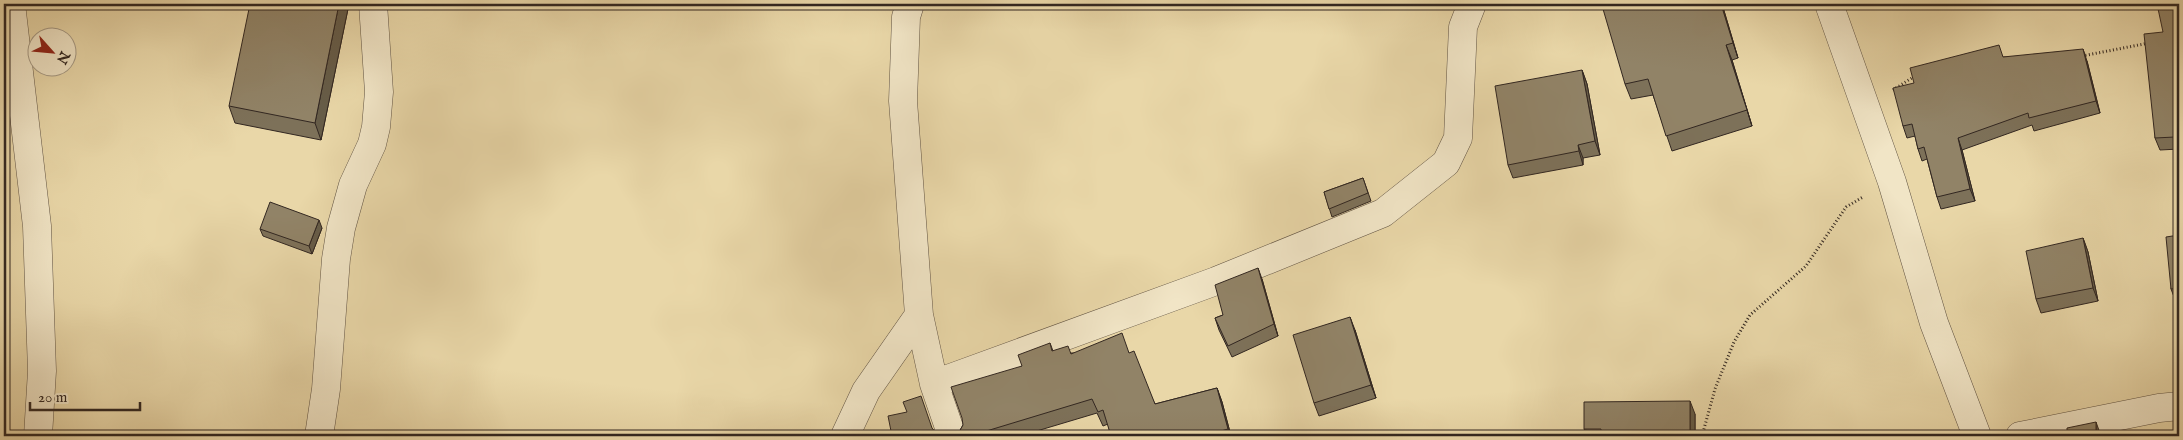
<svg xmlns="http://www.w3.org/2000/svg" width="2183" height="440" font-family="'IM FELL English',serif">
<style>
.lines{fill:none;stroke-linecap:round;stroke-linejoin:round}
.minor-casing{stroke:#605343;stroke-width:29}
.path{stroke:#322721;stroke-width:3;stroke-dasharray:1 2.5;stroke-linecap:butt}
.minor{stroke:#f1e5c6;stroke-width:28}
.wall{fill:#7d7159;stroke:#322721}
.shaded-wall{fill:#665c48;stroke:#322721}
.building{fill:#918367;stroke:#322721}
</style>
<rect width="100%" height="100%" fill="#e9d7a8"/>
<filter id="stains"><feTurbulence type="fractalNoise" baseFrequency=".004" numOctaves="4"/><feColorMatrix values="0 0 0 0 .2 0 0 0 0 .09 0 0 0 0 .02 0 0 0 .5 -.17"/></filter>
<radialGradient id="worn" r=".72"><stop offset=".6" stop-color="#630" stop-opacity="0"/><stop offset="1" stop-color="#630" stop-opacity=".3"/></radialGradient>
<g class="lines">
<defs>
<path id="minor" d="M 11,4 L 37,226 L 42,371 L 38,436
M 910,4 L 906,17 L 903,101 L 919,315 L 934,384 L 952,436
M 1829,4 L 1892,182 L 1934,323 L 1977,436
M 934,384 L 1216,281 L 1383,213 L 1446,163 L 1458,138 L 1463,27 L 1472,4
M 319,436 L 326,389 L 336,259 L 341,228 L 353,185 L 372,144 L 376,127 L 379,92 L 373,4
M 845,436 L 866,391 L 919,315
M 2020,436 L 2159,408 L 2179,406"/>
</defs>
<!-- minor casing -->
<use href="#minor" class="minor-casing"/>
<!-- path -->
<path class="path" d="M 2082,56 L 2149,43
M 1893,90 L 1915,76
M 1702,436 L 1715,389 L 1734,342 L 1750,315 L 1806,266 L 1846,207 L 1863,197"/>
<!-- minor -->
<use href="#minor" class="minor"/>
</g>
<!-- wall -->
<path class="wall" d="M 349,4 L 321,140 L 235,123 L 229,106 Z
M 1722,4 L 1738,58 L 1732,60 L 1752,126 L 1672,151 L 1653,95 L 1631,99 L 1625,84 Z
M 2179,4 L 2179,149 L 2160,150 L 2155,138 L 2163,32 Z
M 2004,57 L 2087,61 L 2100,113 L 2034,131 L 2032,125 L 1962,150 L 1975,201 L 1941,209 L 1937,197 L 1927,159 L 1922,161 L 1918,149 L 1915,136 L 1907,138 L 1903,126 L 1914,83 Z
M 1582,70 L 1587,84 L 1600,155 L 1583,158 L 1583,165 L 1513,178 L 1508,165 Z
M 1363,178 L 1371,201 L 1332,217 L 1324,192 Z
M 322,228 L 312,254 L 263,236 L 260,229 Z
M 2179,235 L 2179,302 L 2176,302 L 2171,289 Z
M 2083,238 L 2088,252 L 2098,301 L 2041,313 L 2036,299 Z
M 1262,279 L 1278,336 L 1232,357 L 1219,330 L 1215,318 L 1223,315 Z
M 1355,330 L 1376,398 L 1319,416 L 1314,403 Z
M 1050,343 L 1053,351 L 1071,353 L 1129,353 L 1155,404 L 1217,388 L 1222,402 L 1231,436 L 1111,436 L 1108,424 L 1103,426 L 1097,413 L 1020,436 L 954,436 L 959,432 L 963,425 L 1022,366 Z
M 1695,414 L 1695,436 L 1587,436 L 1584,429 Z"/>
<!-- shaded-wall -->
<path class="shaded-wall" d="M 339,4 L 349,4 L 321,140 L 315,123 Z
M 1721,4 L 1722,4 L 1738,58 L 1733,43 Z
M 1726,45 L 1732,60 L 1752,126 L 1747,110 Z
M 2083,49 L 2087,61 L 2100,113 L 2096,101 Z
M 1582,70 L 1587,84 L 1600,155 L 1595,141 Z
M 2175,111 L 2179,122 L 2179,147 L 2175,137 Z
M 1958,138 L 1962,150 L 1975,201 L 1970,189 Z
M 1578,145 L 1583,158 L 1583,165 L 1579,151 Z
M 319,220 L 322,228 L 312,254 L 309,246 Z
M 2083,238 L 2088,252 L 2098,301 L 2093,288 Z
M 1258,268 L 1262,279 L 1278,336 L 1274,324 Z
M 1350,317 L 1355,330 L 1376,398 L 1371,385 Z
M 1217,388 L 1222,402 L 1231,436 L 1228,429 Z
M 1690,401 L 1695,414 L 1695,436 L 1690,436 Z
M 2096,422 L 2101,436 L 2096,436 Z"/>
<!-- building -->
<path class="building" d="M 250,4 L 339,4 L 315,123 L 229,106 Z
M 1619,4 L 1721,4 L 1733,43 L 1726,45 L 1747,110 L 1666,136 L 1648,79 L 1625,84 L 1603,9 Z
M 2157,4 L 2179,4 L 2179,111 L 2175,111 L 2175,137 L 2155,138 L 2144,34 L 2163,32 Z
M 1999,45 L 2003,57 L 2083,49 L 2096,101 L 2029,118 L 2028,113 L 1958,138 L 1970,189 L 1937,197 L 1924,147 L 1918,149 L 1912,124 L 1903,126 L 1893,88 L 1914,83 L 1910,68 Z
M 1582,70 L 1595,141 L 1578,145 L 1579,151 L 1508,165 L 1495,86 Z
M 1363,178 L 1368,193 L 1329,209 L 1324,192 Z
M 270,202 L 319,220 L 309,246 L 260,229 Z
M 2179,235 L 2179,288 L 2171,289 L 2166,237 Z
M 2083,238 L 2093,288 L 2036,299 L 2026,251 Z
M 1258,268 L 1274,324 L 1228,346 L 1215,318 L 1223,315 L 1215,285 Z
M 1350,317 L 1371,385 L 1314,403 L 1293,335 Z
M 1122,333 L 1129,353 L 1134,351 L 1155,404 L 1217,388 L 1228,429 L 1214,433 L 1215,436 L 1111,436 L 1103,410 L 1098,412 L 1092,399 L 970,436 L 954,436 L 959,432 L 963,425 L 962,418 L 951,387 L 1022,366 L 1018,355 L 1050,343 L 1052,351 L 1068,346 L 1071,354 Z
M 921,396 L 932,428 L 937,434 L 941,436 L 892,436 L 888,416 L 907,412 L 903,402 Z
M 1690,401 L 1690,436 L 1601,436 L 1601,429 L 1584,429 L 1584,402 Z
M 2096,422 L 2096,436 L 2067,436 L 2067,428 Z"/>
<!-- margin -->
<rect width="2183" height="440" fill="none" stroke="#e9d7a8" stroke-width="20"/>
<rect x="5" y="5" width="2173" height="430" fill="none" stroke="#322721" stroke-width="2.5"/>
<rect x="10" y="10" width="2163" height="420" fill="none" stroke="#322721"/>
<!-- north arrow -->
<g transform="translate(52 52) rotate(117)"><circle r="24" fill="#f1e5c6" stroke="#a59984"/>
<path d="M0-4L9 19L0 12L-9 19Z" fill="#8f2418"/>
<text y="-8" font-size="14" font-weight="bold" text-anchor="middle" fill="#322721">N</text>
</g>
<!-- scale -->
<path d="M30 402v8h110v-8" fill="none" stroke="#322721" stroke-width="2.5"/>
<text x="38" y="402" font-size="15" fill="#322721" stroke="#f1e5c6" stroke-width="4" paint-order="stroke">20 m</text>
<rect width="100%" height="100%" filter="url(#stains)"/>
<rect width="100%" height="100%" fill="url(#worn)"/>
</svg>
